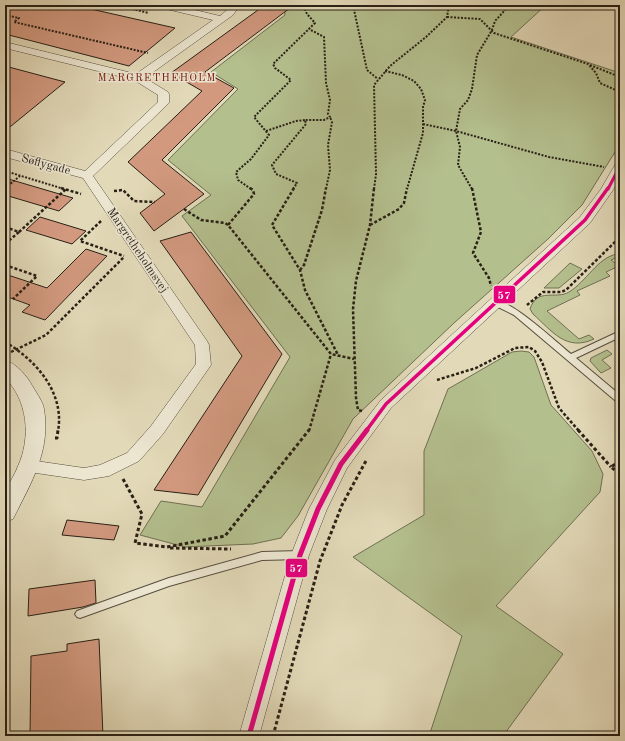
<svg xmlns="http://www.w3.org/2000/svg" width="625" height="741" font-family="'Old Standard TT',serif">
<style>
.green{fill:#b4bf8e;stroke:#6e7052}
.building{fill:#d2997f;stroke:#282015}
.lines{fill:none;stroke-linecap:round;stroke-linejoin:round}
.service-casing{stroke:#564e3e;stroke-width:2}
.minor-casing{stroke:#564e3e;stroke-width:1}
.tertiary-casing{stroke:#564e3e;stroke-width:1}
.path-far2{stroke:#282015;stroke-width:2;stroke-dasharray:2 1.5;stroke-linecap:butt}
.path-far1{stroke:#282015;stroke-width:2.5;stroke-dasharray:3 2;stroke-linecap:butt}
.path{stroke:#282015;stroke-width:3;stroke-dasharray:3.5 2.5;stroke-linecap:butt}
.service{fill:#ece6d1;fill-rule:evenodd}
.minor{fill:#ece6d1;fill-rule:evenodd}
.tertiary{fill:#ece6d1;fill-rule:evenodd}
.bus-1-far2-casing{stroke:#ece6d1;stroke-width:5}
.bus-1-far1-casing{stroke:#ece6d1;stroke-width:6}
.bus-1-casing{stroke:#ece6d1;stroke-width:8}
.bus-1-far2{stroke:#e5007d;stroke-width:3}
.bus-1-far1{stroke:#e5007d;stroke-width:3.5}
.bus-1{stroke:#e5007d;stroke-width:5}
.labels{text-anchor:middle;stroke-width:3;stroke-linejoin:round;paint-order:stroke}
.far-neighbourhood-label{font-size:11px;letter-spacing:1px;fill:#7a1f14;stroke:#ece6d1}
.street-label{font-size:12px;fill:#282015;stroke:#ece6d1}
.line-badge{stroke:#ece6d1;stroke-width:1.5}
.badge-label{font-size:11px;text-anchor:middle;font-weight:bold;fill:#fff}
</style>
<rect width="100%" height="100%" fill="#e2d9b8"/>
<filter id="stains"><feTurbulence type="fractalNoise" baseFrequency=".005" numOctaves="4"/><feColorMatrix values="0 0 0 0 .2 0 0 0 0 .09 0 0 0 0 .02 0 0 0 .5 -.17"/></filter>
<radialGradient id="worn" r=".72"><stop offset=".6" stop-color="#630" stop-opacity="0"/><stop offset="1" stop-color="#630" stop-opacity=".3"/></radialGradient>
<!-- green -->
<path class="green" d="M 284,5 L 546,5 L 511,37 L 620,73 L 620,144 L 582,205 L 548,239 L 454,323 L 353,419 L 298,516 L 281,538 L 253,544 L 185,547 L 140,535 L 161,501 L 202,507 L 290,357 L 182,216 L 211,195 L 168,160 L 238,89 L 211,72 L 285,15 Z
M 617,254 L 620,256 L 611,260 L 619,266 L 606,272 L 610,276 L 577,291 L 580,295 L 547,311 L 579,339 L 589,335 L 594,339 C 566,352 552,331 533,314 L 530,309 C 537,287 556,300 569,292 C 587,281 597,258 617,254 Z
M 570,263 L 582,269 L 559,288 L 544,288 Z
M 607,350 L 612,354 L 602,360 L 611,368 L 601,373 L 590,361 L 591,358 Z
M 521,351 L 529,352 L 534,357 L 551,405 L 592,451 L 603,474 L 600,492 L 496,606 L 563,654 L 503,736 L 429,736 L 462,636 L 353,557 L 424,515 L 424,451 L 448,389 L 512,352 Z"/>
<!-- building -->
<path class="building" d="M 5,5 L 60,5 L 79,9 L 82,7 L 175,28 L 129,66 L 5,34 Z
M 256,5 L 294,5 L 205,72 L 234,88 L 162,160 L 204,194 L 154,231 L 140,213 L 165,194 L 128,162 L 202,91 L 171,73 L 258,10 Z
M 5,66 L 65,82 L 5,131 Z
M 5,178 L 73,198 L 59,211 L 5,195 Z
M 40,217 L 86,231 L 72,244 L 26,230 Z
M 191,232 L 282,354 L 198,495 L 154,490 L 242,356 L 160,241 Z
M 86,249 L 107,256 L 45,320 L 22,312 L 30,305 L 5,296 L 5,274 L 47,288 Z
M 67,520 L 119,526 L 114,540 L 62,535 Z
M 95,580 L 96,603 L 83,607 L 28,616 L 29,589 Z
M 99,639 L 103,736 L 30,736 L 31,656 L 67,651 L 67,644 Z"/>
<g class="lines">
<defs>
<path id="service" d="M 492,300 C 509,297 557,343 571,354 L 620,331 L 620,337 L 576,358 L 620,395 L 620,403 L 617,402 L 514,315 L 492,304 L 491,302 Z
M 300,551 L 303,552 L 305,555 L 303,558 L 300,559 L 262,560 L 169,586 L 80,618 L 77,617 L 75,614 L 77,611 L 169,578 L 262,552 Z"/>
<path id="minor" d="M 156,5 L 174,5 L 220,16 L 226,11 L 230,5 L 240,5 L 233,15 L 145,78 L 168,92 L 169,94 L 169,103 L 93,176 L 207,341 L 209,345 L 211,365 L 163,434 L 139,461 L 109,476 L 84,480 L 29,472 L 23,470 L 21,466 L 23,462 L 29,460 L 84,468 L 100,465 L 127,453 L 151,426 L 196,364 L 195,345 L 83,178 L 5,157 L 5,149 L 85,171 L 158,102 L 158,95 L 134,80 L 5,48 L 5,42 L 136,74 L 213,20 L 158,7 Z
M 620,162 L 620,177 L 613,190 L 590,223 L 391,408 L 347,468 L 327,509 L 309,555 L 259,736 L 239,736 L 291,555 L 309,509 L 335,460 L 381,400 L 580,217 L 601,189 L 616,163 Z"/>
<path id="tertiary" d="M 5,360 C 17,364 27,376 33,387 C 37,394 43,402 44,409 C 51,451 31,483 13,519 L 5,522 C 5,513 3,499 6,491 C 9,482 15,475 18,466 C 31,438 28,400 5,378 Z"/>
</defs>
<!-- service casing -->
<use href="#service" class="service-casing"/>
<!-- minor casing -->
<use href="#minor" class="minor-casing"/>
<!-- tertiary casing -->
<use href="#tertiary" class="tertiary-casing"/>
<!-- path-far2 -->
<path class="path-far2" d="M 115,5 L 149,13
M 353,5 L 367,70 L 378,79
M 5,15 L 19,18 L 14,22 L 148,53
M 447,17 L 480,19 L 494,33 L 588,64 L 596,73 L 600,83 L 620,92
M 590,65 L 620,77
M 385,71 L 402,75 L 414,81 L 421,89 L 425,100 L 423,107 L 423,133 L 407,189
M 423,124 L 456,131 L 549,157 L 604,167
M 266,131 L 296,121 L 305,120
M 5,171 L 64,189
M 5,188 L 20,176
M 251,189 L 238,180 L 236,172 L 251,159 L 269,135 L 254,117 L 291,80 L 275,68 L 273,64 L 315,23 L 307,14 L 303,5
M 293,189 L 297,183 L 276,174 L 272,165 L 306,124 L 305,120 L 324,120 L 330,117 L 328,114 L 330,100 L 326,83 L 324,37 L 309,29
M 326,189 L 330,170 L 328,145 L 332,122 L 330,117
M 374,189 L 376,174 L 374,85 L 390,66 L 426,37 L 447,17 L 449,5
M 472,189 L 458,165 L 460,147 L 456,131 L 460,109 L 468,100 L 472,89 L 477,55 L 492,30 L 495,21 L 506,9 L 506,5"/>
<!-- path-far1 -->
<path class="path-far1" d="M 61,188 L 81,194
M 250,188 L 253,190 L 254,194 L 228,225 L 331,354 L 354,359
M 294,188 L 272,225 L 300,270 L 305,290 L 338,355
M 472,188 L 481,232 L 473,253 L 489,278 L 491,286
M 114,191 L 123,190 L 134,201 L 155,202
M 184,209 L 201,220 L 225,223 L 228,225
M 101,221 L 80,241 L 124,256
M 370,225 L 399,209 L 404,203 L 407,188
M 5,227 L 19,232 L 5,244
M 19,232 L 66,189
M 5,265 L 37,276 L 13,299
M 300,270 L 304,265 L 322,210 L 326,188
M 527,305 L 543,292 L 561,292 L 566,290 L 620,237
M 5,342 C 36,360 65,393 58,431
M 11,352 L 46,335 L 124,257
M 437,380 L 476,368 L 515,348 L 529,347 L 535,351 L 542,362 L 559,408 L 579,431
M 362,411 L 358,410 L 356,398 L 353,309 L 356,281 L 370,225 L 374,188
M 309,431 L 331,354"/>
<!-- path -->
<path class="path" d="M 578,430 L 611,467
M 55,438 L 57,438 L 58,430
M 620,461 L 611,467 L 620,474
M 123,479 L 142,514 L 135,543 L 167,547 L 225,536 L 309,430
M 170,548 L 231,549
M 273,736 L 320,561 L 342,505 L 367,459"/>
<!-- service -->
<use href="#service" class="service"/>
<!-- minor -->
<use href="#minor" class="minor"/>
<!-- tertiary -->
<use href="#tertiary" class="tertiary"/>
<defs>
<path id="bus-1-far2" d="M 608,189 L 620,166"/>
<path id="bus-1-far1" d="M 366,431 L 386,404 L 585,220 L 608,188"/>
<path id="bus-1" d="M 249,736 L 300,555 L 318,509 L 341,464 L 367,430"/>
</defs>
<!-- bus-1-far2 casing -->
<use href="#bus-1-far2" class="bus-1-far2-casing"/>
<!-- bus-1-far1 casing -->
<use href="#bus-1-far1" class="bus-1-far1-casing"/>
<!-- bus-1 casing -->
<use href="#bus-1" class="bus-1-casing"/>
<!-- bus-1-far2 -->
<use href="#bus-1-far2" class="bus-1-far2"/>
<!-- bus-1-far1 -->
<use href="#bus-1-far1" class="bus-1-far1"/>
<!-- bus-1 -->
<use href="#bus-1" class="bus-1"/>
</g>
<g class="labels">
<!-- far-neighbourhood labels -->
<g class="far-neighbourhood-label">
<text x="157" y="81">MARGRETHEHOLM</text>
</g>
<!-- street labels -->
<g class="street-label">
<text transform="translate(46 164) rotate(15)" y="4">Søflygade</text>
<text transform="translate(138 250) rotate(56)" y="4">Margretheholmsvej</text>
</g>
</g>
<g class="line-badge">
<rect x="493" y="285" width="23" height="19" rx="4" fill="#e5007d"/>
<rect x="285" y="558" width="23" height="20" rx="4" fill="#e5007d"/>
</g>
<g class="badge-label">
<text x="504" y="299">57</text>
<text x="296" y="572">57</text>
</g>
<!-- margin -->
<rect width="625" height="741" fill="none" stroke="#e2d9b8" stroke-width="20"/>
<rect x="6" y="6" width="613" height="729" fill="none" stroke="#282015" stroke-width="2"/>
<rect x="10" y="10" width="605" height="721" fill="none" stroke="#282015"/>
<rect width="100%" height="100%" filter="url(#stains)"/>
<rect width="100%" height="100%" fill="url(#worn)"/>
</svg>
